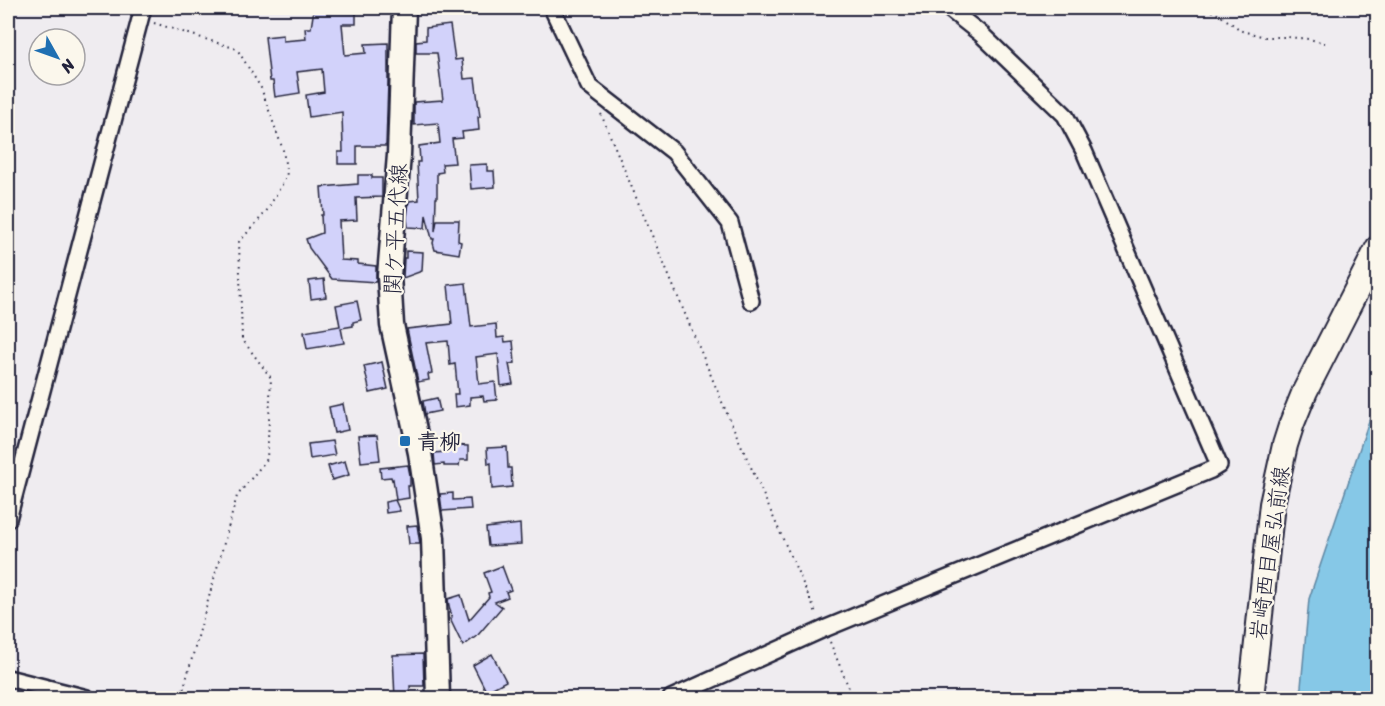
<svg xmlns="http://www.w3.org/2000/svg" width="1385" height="706" font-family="Sriracha,'Klee One',sans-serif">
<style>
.water{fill:#86c8e7;stroke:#5e86a2;stroke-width:1.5}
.building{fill:#d2d2fa;stroke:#22223b;stroke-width:1.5}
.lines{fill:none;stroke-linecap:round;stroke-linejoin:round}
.street-casing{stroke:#22223b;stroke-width:20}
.secondary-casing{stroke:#22223b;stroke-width:27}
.primary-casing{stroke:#22223b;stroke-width:28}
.path{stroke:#22223b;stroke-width:2;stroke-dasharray:1.5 4.5;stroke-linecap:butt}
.street{stroke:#fbf7ec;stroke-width:15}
.secondary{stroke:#fbf7ec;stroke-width:22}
.primary{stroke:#fbf7ec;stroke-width:24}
.poi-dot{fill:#1f6fb2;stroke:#fbf7ec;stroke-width:2}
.labels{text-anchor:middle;stroke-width:4.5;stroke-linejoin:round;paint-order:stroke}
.street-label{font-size:22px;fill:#22223b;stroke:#fbf7ec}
.poi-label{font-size:22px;font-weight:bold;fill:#22223b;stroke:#fbf7ec;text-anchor:start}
</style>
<rect width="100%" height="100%" fill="#efecf0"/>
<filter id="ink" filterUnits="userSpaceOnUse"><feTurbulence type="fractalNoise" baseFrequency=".0167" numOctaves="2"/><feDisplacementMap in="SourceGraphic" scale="12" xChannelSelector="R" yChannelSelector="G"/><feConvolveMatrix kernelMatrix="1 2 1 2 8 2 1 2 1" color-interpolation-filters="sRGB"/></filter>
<g filter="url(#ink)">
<!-- water -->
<path class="water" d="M 1377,397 L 1377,698 L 1300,698 L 1309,599 Z"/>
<!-- building -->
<path class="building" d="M 314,9 L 330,12 L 356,13 L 356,24 L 342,24 L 345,55 L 366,53 L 365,44 L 388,43 L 388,82 L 386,146 L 357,146 L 357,164 L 338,164 L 338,152 L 343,152 L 342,112 L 309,117 L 306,95 L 324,92 L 322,69 L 297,72 L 300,93 L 275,97 L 273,81 L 270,81 L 265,37 L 283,35 L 283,41 L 306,39 L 305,28 L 311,28 Z
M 450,25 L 455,60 L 462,59 L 464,79 L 475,78 L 480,117 L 478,117 L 479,130 L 462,132 L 463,138 L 452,139 L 455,163 L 442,164 L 443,172 L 437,173 L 437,198 L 436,198 L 435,231 L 437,220 L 459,220 L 458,241 L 461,242 L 459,254 L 435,250 L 433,243 L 434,239 L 432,239 L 426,215 L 425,228 L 408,227 L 407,218 L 409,201 L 419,200 L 417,162 L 420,162 L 419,146 L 440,143 L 438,123 L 414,125 L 414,102 L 443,100 L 437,53 L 416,53 L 416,41 L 426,40 L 426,28 Z
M 487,164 L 487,171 L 494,171 L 495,187 L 471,189 L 469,165 Z
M 358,175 L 372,175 L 372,178 L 382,178 L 382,197 L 356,198 L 357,220 L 339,221 L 341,260 L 358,261 L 358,264 L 376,266 L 376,282 L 332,279 L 309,248 L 306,239 L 322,233 L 321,215 L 323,215 L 321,187 L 358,184 Z
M 406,251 L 423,252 L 422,271 L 403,278 L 404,258 L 406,258 Z
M 324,279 L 326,297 L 311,299 L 309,281 Z
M 466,283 L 471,327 L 496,324 L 497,338 L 504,337 L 505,342 L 513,341 L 515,363 L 509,364 L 513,384 L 501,386 L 498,354 L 476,357 L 479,384 L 495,382 L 497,400 L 484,401 L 483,396 L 470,397 L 470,405 L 455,407 L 454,394 L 458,394 L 455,364 L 450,365 L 448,341 L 426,343 L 432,373 L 428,374 L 429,380 L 418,382 L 407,329 L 452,324 L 448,285 Z
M 357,301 L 361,320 L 353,322 L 353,326 L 341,328 L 344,343 L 307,349 L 304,332 L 340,326 L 336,305 Z
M 382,362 L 388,389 L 370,393 L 364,366 Z
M 437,398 L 440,411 L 425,414 L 423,401 Z
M 343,404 L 348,430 L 334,433 L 329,407 Z
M 377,435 L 380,460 L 361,462 L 358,436 Z
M 332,441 L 335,455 L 310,459 L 308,444 Z
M 445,445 L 468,446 L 468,460 L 460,460 L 459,466 L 444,466 L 444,464 L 435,465 L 434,453 L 445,452 Z
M 507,447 L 508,468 L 511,468 L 512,487 L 492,489 L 491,463 L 488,464 L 487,448 Z
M 345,461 L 349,475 L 332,480 L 328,466 Z
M 408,465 L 410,475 L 410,486 L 408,486 L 409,498 L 396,500 L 393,479 L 392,480 L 391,477 L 381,478 L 380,468 Z
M 453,493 L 453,500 L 470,499 L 471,509 L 442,511 L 440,494 Z
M 395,500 L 400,511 L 386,513 L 385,502 Z
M 520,524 L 521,544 L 488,546 L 486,528 Z
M 417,525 L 420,544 L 409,544 L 407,526 Z
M 502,566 L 511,590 L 506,592 L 508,597 L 495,602 L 502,607 L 478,635 L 463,646 L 450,619 L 452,617 L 449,606 L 448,599 L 461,595 L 469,620 L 489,597 L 488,593 L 491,592 L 484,573 Z
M 423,654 L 424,686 L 410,686 L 411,699 L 395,699 L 393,655 Z
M 492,654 L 506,681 L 491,689 L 497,699 L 468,699 L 485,689 L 473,665 Z"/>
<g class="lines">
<defs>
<path id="street" d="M 552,8 L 589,86 L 674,152 L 730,223 L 751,301
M 8,519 L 143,8
M 8,678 L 87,698
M 671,698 L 824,629 L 1211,470 L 1219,465 L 1084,151 L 1065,115 L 981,34 L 948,8"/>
<path id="secondary" d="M 404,8 L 399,155 L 389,276 L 392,325 L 420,453 L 433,538 L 438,698"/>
<path id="primary" d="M 1251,698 L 1272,504 L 1285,445 L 1292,423 L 1305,391 L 1378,248"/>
</defs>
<!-- street casing -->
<use href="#street" class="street-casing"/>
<!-- secondary casing -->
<use href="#secondary" class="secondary-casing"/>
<!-- primary casing -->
<use href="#primary" class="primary-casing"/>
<!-- path -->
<path class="path" d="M 1137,8 L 1160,11 L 1177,8
M 1206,8 L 1221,16 L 1242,31 L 1265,37 L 1287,37 L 1309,39 L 1325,43
M 154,23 L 237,49 L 261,88 L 283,150 L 287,176 L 266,212 L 239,242 L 242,339 L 271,378 L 267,459 L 237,496 L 181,698
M 601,114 L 725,409 L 817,615
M 830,642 L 853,698"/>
<!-- street -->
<use href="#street" class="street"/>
<!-- secondary -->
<use href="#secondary" class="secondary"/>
<!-- primary -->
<use href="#primary" class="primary"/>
</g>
</g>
<!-- markers -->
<rect class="poi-dot" x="399" y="435" width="12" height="12" rx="3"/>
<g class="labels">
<!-- street labels -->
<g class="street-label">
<text transform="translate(395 229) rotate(-87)" y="8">関ケ平五代線</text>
<text transform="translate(1269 553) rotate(-82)" y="8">岩崎西目屋弘前線</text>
</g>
<!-- poi labels -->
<g class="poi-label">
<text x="417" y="449">青柳</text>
</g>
</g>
<!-- margin -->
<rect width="1385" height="706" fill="none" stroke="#fbf7ec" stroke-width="30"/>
<rect x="15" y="15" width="1355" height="676" fill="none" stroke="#22223b" stroke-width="2" filter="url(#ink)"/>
<!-- north arrow -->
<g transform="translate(57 57) rotate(130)"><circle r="28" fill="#fbf7ec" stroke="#a4a2a5" stroke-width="1.5"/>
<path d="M0-4.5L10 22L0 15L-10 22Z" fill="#1f6fb2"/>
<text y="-9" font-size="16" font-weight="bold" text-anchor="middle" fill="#22223b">N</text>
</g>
</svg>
